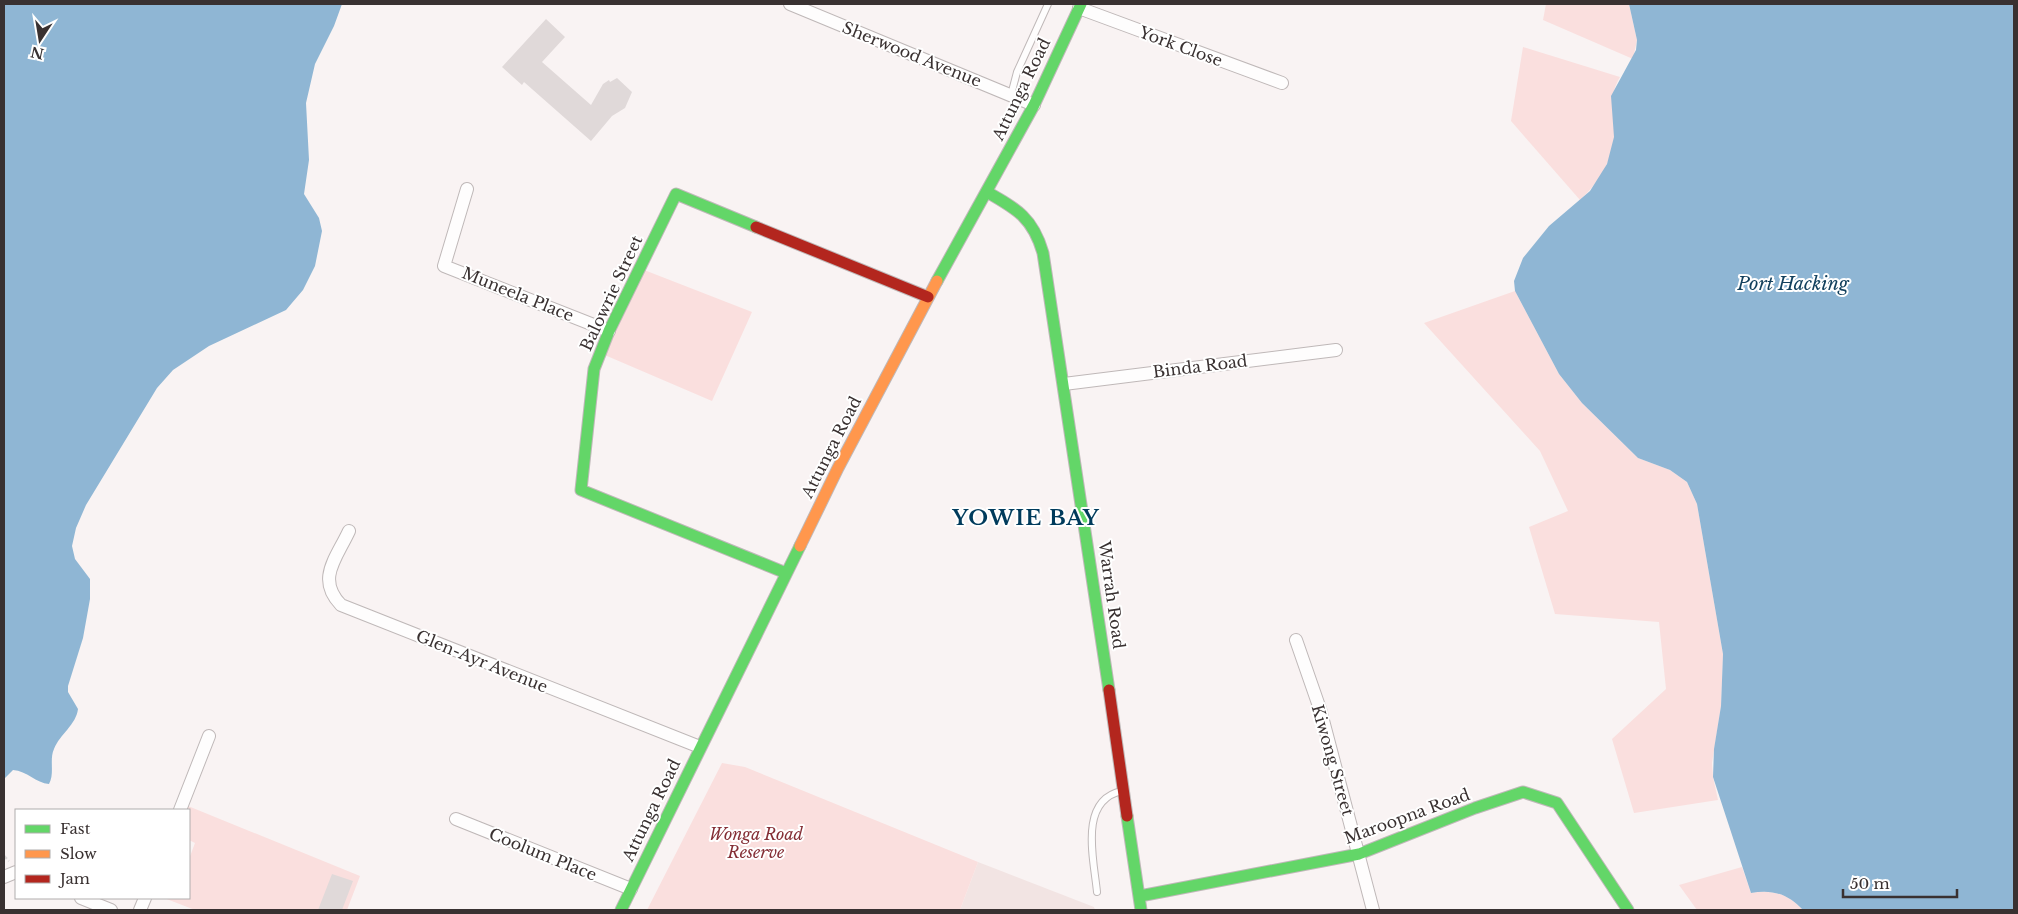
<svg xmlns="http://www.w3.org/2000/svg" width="2018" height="914" font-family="'Libre Baskerville',serif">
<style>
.built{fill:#f2e4e3}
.green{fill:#fadfde}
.water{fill:#8fb6d4}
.building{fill:#e0d9d9}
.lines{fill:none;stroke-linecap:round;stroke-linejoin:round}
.lane-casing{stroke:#bfb8b8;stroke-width:8}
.street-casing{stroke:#bfb8b8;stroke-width:14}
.fast-casing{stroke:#bfb8b8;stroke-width:13}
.slow-casing{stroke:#bfb8b8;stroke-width:13}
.jam-casing{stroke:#bfb8b8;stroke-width:13}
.path{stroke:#d9d6d6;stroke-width:2.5;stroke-dasharray:4 2.5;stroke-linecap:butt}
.lane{stroke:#fefdfd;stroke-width:6}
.street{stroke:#fefdfd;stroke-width:12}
.fast{stroke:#63d668;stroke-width:11}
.slow{stroke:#ff974d;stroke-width:11}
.jam{stroke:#b3261e;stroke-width:11}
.labels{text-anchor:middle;stroke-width:4;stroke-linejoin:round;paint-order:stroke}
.street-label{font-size:16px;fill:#393131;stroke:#fff}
.park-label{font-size:16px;font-style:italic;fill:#842e35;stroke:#fff}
.water-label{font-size:18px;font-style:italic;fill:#12405d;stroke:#fff}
.district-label{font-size:21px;font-weight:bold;letter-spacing:1px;fill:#003b5c;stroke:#fff}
</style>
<rect width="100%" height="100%" fill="#f9f3f3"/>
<!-- built -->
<path class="built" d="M 978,862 L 1094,907 L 1095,910 L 960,910 Z"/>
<!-- green -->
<path class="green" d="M 1546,4 L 1629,4 L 1637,40 L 1633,59 L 1543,20 Z
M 1523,47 L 1620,77 C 1609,95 1613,109 1614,129 C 1616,156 1599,183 1580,200 L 1511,121 Z
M 639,268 L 752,312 L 712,401 L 600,353 Z
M 1515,291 L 1559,374 L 1582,403 L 1638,458 L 1670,470 L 1687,482 L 1697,504 L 1723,654 L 1721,706 L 1712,763 L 1713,777 L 1718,800 L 1634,813 L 1612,739 L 1666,689 L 1659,622 L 1555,614 L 1529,527 L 1568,511 L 1540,451 L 1424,323 Z
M 722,763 L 745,767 L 978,862 L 960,910 L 647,910 Z
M 188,806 L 360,876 L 347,910 L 195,910 L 164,898 L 189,898 L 189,859 L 195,843 L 189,840 Z
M 1742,867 L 1751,893 C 1772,889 1788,894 1803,910 L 1697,910 L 1679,885 Z"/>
<!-- water -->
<path class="water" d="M 4,4 L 342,4 L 334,26 L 315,64 L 306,103 L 309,160 L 304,194 L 319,218 L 322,231 L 315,266 L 303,290 L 286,310 L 209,346 L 173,370 L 157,388 L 86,505 L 76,528 L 72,546 L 75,559 L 90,579 L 90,599 L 83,638 L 68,686 L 68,692 L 78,709 C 76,725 60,734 54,749 C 49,760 55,773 49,784 C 36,783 27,771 13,770 L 4,779 Z
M 1629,4 L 2014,4 L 2014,910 L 1803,910 C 1788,894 1772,889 1751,893 L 1713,777 L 1714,749 L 1721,706 L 1723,654 L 1697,504 L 1687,482 L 1670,470 L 1638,458 L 1582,403 L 1559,374 L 1515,291 L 1514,281 L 1523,258 L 1549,226 L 1590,191 L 1607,164 L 1614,137 L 1611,96 L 1636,50 L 1637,40 Z"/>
<!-- building -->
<path class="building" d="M 546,19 L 565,37 L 542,62 L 591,105 L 603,84 L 609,80 L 610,82 L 617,78 L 632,92 L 625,108 L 612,116 L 591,141 L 524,82 L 522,85 L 502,67 Z
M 332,874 L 353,881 L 342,910 L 318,910 Z"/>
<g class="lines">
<defs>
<path id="lane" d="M 1011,95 L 1017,72 L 1048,4
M 1097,892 C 1094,860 1078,800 1122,791"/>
<path id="street" d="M 790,4 L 1034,105
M 1079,8 L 1282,83
M 467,189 L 444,266 L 609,331
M 1064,384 L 1336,350
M 349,531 C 336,559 316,579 341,605 L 700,747
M 1296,640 L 1320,709 L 1373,910
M 180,810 L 209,736
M 456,819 L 631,889
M 4,877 L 16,872
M 81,898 L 111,910
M 140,910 L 145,898"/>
<path id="fast" d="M 987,192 C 1017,209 1033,218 1043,253 L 1109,690
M 756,227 L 676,194 L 609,331 L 594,369 L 581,490 L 786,573
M 937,281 L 1034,105 L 1081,4
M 1127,816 L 1141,910
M 1140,896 L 1359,854 L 1475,808 L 1523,792 L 1557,803 L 1628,910
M 621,910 L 800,546"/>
<path id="slow" d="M 800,546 L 838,468 L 937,281"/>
<path id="jam" d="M 756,227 L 928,297
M 1109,690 L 1127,816"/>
</defs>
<!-- lane casing -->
<use href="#lane" class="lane-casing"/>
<!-- street casing -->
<use href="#street" class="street-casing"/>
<!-- fast casing -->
<use href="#fast" class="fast-casing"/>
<!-- slow casing -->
<use href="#slow" class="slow-casing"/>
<!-- jam casing -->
<use href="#jam" class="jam-casing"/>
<!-- path -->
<path class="path" d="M 4,856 L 9,861"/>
<!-- lane -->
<use href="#lane" class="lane"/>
<!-- street -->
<use href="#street" class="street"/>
<!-- fast -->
<use href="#fast" class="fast"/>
<!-- slow -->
<use href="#slow" class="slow"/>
<!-- jam -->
<use href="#jam" class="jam"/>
</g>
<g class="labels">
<!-- street labels -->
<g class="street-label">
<text transform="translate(1181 46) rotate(20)" y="6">York Close</text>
<text transform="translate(912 54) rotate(22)" y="6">Sherwood Avenue</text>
<text transform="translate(1021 89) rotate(-64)" y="6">Attunga Road</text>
<text transform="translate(611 293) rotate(-65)" y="6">Balowrie Street</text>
<text transform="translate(518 294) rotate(22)" y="6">Muneela Place</text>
<text transform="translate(1200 366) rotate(-7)" y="6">Binda Road</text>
<text transform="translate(831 447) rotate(-63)" y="6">Attunga Road</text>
<text transform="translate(1112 595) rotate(82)" y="6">Warrah Road</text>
<text transform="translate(482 661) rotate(22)" y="6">Glen-Ayr Avenue</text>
<text transform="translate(1333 760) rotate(74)" y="6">Kiwong Street</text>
<text transform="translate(651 810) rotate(-64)" y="6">Attunga Road</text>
<text transform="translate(1407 816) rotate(-20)" y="6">Maroopna Road</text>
<text transform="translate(543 854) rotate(22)" y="6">Coolum Place</text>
</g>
<!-- park labels -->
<g class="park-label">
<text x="756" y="840">Wonga Road<tspan x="756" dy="18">Reserve</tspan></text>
</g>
<!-- water labels -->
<g class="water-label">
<text x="1793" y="290">Port Hacking</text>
</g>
<!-- district labels -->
<g class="district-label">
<text x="1026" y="525">YOWIE BAY</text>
</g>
</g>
<!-- border -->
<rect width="2018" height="914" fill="none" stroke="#393131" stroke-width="10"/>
<!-- legend -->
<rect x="15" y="809" width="175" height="90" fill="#ffffff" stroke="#b0adad"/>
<rect x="25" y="825" width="25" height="8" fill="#63d668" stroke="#b0adad"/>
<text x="60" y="834" font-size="15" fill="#393131">Fast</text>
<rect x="25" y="850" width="25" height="8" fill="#ff974d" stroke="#b0adad"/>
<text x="60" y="859" font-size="15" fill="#393131">Slow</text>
<rect x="25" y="875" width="25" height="8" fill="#b3261e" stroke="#b0adad"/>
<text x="60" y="884" font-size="15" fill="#393131">Jam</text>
<!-- north arrow -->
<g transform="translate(40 40) rotate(192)" stroke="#ffffff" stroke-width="4" paint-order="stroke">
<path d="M0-4L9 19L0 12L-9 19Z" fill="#393131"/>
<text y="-8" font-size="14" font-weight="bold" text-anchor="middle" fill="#393131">N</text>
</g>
<!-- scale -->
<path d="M1843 889v8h114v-8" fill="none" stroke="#393131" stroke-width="2.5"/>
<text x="1850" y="889" font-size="15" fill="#393131" stroke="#ffffff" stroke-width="4" paint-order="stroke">50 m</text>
</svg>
